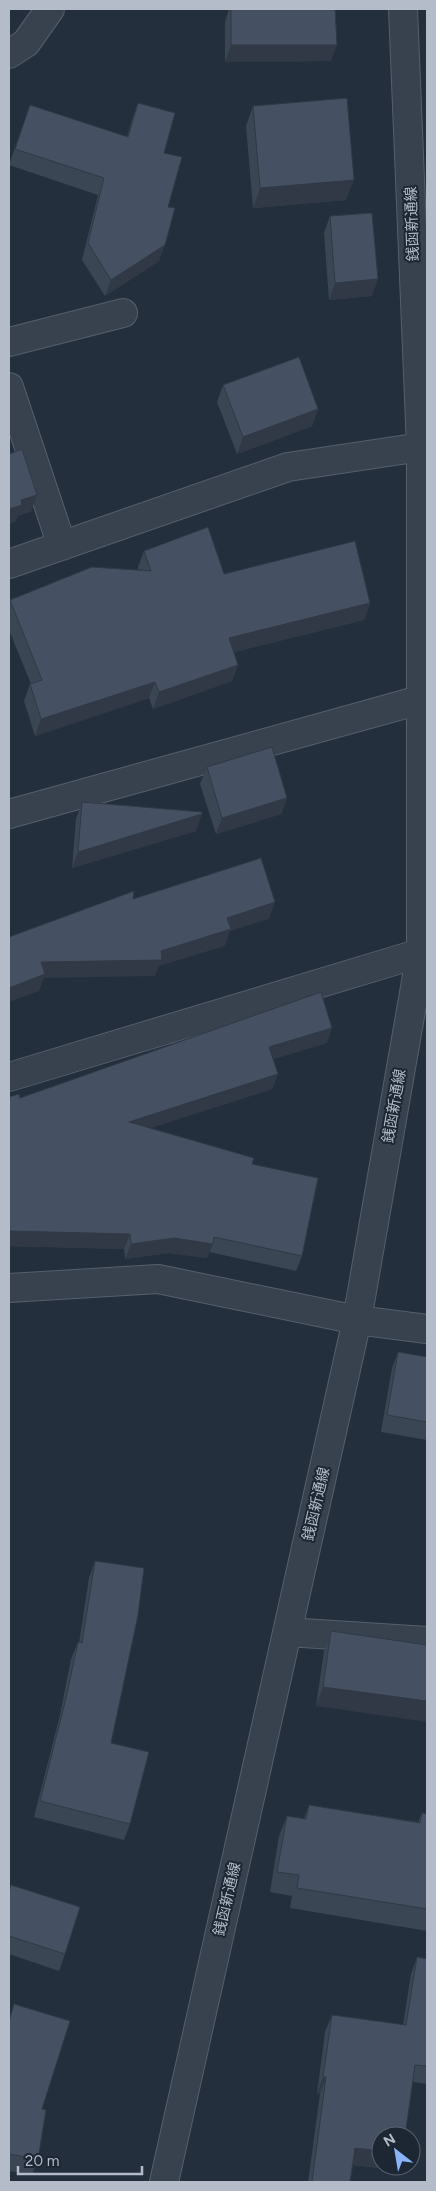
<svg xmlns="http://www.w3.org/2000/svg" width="436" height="2191" font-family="Figtree,'Noto Sans JP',sans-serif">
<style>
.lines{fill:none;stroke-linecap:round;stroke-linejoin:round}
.minor-casing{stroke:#565f6c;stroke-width:30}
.minor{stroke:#38414e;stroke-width:28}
.wall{fill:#3b4654}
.shaded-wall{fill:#303945}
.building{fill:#455162;stroke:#303945}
.labels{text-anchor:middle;stroke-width:4;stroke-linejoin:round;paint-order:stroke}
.street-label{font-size:15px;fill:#b4bcc9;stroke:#1d2633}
</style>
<rect width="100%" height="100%" fill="#242f3e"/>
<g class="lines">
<defs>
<path id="minor" d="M 9,54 L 26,43 L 50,9
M 9,342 L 123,313
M 9,387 L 62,546
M 9,564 L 288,467 L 421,447
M 9,814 L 427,698
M 9,1077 L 427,951
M 9,1288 L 158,1279 L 357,1320 L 427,1329
M 287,1632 L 427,1641
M 164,2182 L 357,1320 L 421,953 L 421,447 L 403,9"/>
</defs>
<!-- minor casing -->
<use href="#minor" class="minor-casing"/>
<!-- minor -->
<use href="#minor" class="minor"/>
</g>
<!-- wall -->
<path class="wall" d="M 229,9 L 231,9 L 331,61 L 225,62 L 225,22 Z
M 138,103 L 164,153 L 168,207 L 159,261 L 105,296 L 82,260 L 98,195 L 9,165 L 30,105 L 127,137 L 132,120 Z
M 253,106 L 346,200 L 253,208 L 246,126 Z
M 330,216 L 372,296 L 329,300 L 324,233 Z
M 223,385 L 318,409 L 312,426 L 237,454 L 217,402 Z
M 144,551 L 224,574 L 370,603 L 364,620 L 234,652 L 232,681 L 153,709 L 149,698 L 35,736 L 24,701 L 30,684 L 31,684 L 9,630 L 9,603 L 10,600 L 138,570 L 138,567 Z
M 207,767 L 287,798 L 281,814 L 216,834 L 200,784 Z
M 82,802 L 196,831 L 72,868 L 76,819 Z
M 327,1043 L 273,1059 L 278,1074 L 272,1089 L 150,1128 L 252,1164 L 302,1256 L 296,1271 L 209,1252 L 207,1258 L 169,1253 L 125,1259 L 124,1249 L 9,1246 L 9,1097 L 20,1098 Z
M 398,1352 L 427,1357 L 427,1440 L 381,1432 L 392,1368 Z
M 95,1561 L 111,1743 L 130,1824 L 124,1840 L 34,1817 L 60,1715 L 71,1659 L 78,1642 L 79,1643 L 89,1578 Z
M 331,1631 L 427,1645 L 316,1706 L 324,1651 Z
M 309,1805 L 418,1822 L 422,1813 L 427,1814 L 427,1931 L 290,1908 L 292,1896 L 270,1892 L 279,1836 L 287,1816 L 304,1819 Z
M 9,1891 L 65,1954 L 59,1971 L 9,1954 Z
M 417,1957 L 427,1959 L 427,2084 L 413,2082 L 381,2166 L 398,2166 L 396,2170 L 353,2165 L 350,2182 L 308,2182 L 320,2094 L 317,2094 L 325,2032 L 332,2015 L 403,2025 L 411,1974 Z
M 14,2004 L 42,2109 L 38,2159 L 32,2175 L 9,2171 L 9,2019 Z"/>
<!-- shaded-wall -->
<path class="shaded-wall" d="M 231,45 L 337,45 L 331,61 L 225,62 Z
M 354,180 L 346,200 L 253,208 L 260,188 Z
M 165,245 L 159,261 L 105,296 L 111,280 Z
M 378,279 L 372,296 L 329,300 L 335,283 Z
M 318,409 L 312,426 L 237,454 L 243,437 Z
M 37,495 L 31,512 L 18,516 L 16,521 L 9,524 L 9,509 L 21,500 Z
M 370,603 L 364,620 L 223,655 L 229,638 Z
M 238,665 L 232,681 L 153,709 L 159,692 Z
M 155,682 L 149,698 L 35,736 L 41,719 Z
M 287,798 L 281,814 L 216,834 L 222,818 Z
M 202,814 L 196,831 L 72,868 L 78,852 Z
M 275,902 L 269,919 L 230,931 L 225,946 L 159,966 L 155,976 L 44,978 L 39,991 L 9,1002 L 9,988 L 41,962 L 161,951 L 227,918 Z
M 332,1028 L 327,1043 L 264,1062 L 269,1047 Z
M 278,1074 L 272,1089 L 123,1137 L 129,1122 Z
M 9,1231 L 130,1234 L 124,1249 L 9,1246 Z
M 174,1238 L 213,1244 L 207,1258 L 169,1253 L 125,1259 L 131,1244 Z
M 323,1687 L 427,1701 L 427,1722 L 316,1706 Z
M 323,2077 L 326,2077 L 320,2094 L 317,2094 Z
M 355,2148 L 381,2151 L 381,2166 L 398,2166 L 396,2170 L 349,2164 Z"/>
<!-- building -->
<path class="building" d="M 231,9 L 335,9 L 337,45 L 231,45 Z
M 347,98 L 354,180 L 260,188 L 253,106 Z
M 138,103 L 175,113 L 164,153 L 182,157 L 168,207 L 175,208 L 165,245 L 111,280 L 88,243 L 104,178 L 15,149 L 30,105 L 128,137 Z
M 372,213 L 378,279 L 335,283 L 330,216 Z
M 299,357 L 318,409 L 243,437 L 223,385 Z
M 22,449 L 37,495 L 21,500 L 22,505 L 9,509 L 9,454 Z
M 208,527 L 224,574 L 355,541 L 370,603 L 229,638 L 238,665 L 159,692 L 155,682 L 41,719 L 30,684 L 42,680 L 10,600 L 92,567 L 151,571 L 144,551 Z
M 272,747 L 287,798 L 222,818 L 207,767 Z
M 82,802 L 202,812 L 202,814 L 78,852 Z
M 261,858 L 275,902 L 227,918 L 231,929 L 161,951 L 162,960 L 41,962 L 45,974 L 9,988 L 9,937 L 134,891 L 133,899 Z
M 321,992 L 332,1028 L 269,1047 L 278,1074 L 129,1122 L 254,1158 L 252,1164 L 318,1178 L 302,1256 L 214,1237 L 213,1244 L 174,1238 L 131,1244 L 130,1234 L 9,1231 L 9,1097 L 19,1094 L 20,1098 Z
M 398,1352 L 427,1357 L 427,1422 L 387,1415 Z
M 95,1561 L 144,1568 L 138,1615 L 111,1743 L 149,1752 L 130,1824 L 40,1801 L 66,1698 L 78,1642 L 82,1643 Z
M 331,1631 L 427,1645 L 427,1701 L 323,1687 Z
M 309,1805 L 420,1823 L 422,1813 L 427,1814 L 427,1909 L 297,1888 L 299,1875 L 277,1872 L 287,1816 L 306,1819 Z
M 11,1885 L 80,1907 L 65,1954 L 9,1936 L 9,1892 Z
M 417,1957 L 427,1959 L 427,2066 L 415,2065 L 405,2136 L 381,2136 L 381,2151 L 355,2148 L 350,2182 L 312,2182 L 326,2077 L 323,2077 L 332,2015 L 406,2025 Z
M 14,2004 L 70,2021 L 42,2109 L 46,2110 L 38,2159 L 9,2154 L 9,2022 Z"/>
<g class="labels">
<!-- street labels -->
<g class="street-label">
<text transform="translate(412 224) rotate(-92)" y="5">銭函新通線</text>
<text transform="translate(394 1106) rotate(-80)" y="5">銭函新通線</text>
<text transform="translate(316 1504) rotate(-77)" y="5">銭函新通線</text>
<text transform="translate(227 1899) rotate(-77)" y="5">銭函新通線</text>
</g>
</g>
<!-- border -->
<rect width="436" height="2191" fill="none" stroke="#b4bcc9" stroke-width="20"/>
<!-- north arrow -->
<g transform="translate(396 2151) rotate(329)"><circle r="24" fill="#1d2633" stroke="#59626f"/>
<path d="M0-4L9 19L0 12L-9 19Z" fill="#8ab4f8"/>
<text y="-8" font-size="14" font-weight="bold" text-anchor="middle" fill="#b4bcc9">N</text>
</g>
<!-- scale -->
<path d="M18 2166v8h124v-8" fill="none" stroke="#b4bcc9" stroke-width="2.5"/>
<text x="25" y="2166" font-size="15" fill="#b4bcc9" stroke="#1d2633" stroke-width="4" paint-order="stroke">20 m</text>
</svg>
